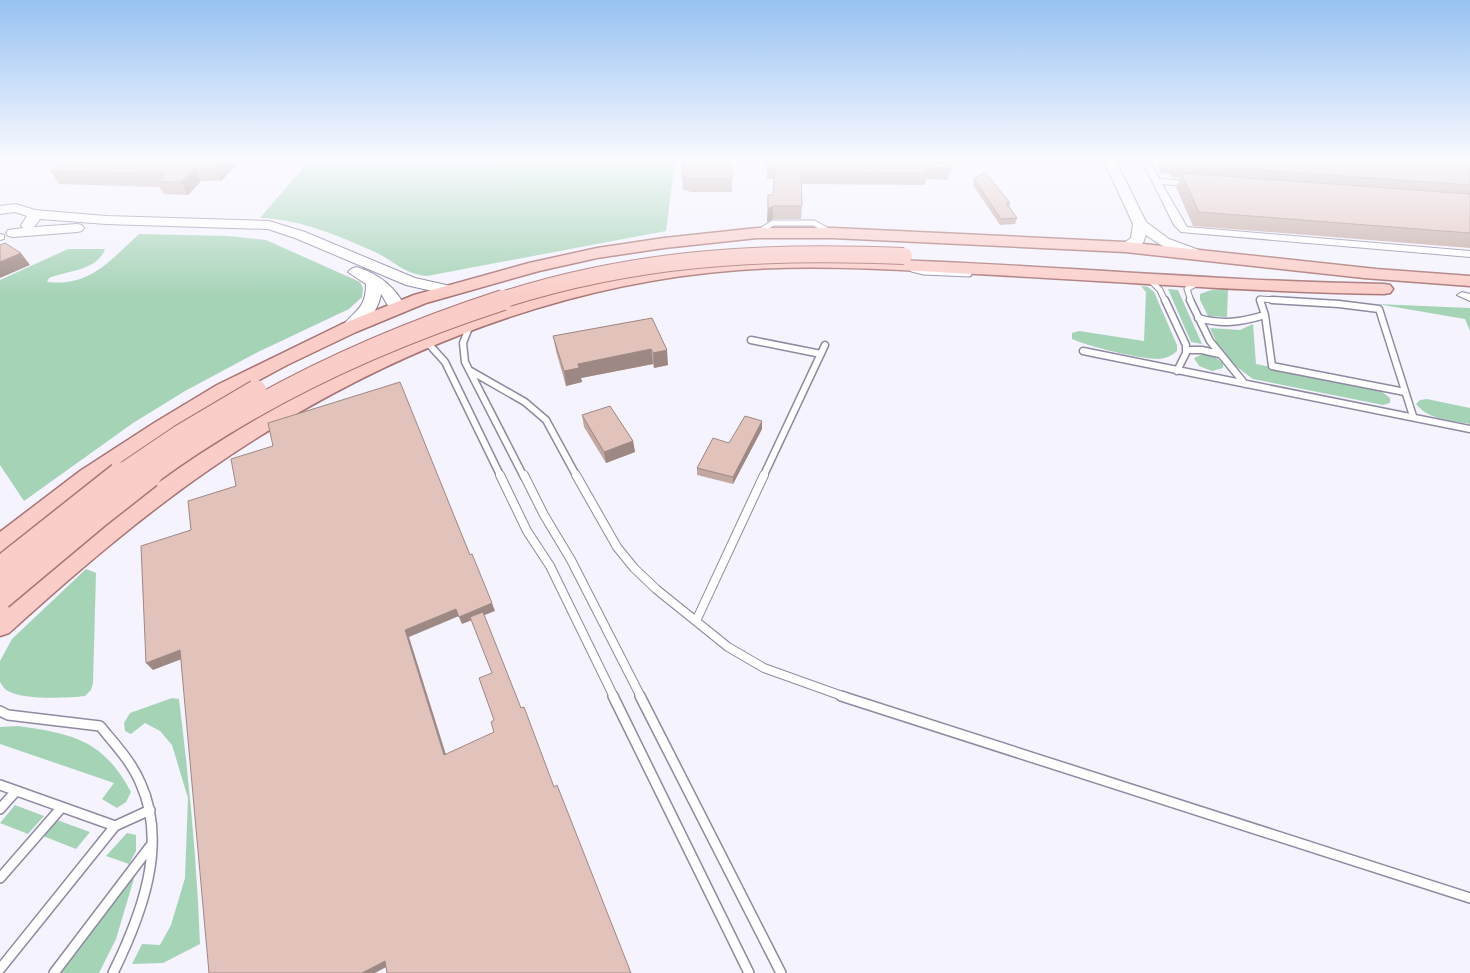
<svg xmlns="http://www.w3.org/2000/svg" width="1470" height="973" font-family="'Alegreya Sans',sans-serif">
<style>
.green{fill:#a5d3b6}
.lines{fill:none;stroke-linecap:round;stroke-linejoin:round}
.lane-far3-casing{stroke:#8f89a2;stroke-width:7}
.lane-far2-casing{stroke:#8f89a2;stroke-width:9}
.lane-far1-casing{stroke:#8f89a2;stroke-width:10}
.lane-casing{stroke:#8f89a2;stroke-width:12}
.street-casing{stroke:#8f89a2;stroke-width:2}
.secondary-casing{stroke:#8f89a2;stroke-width:2}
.primary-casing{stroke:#a87574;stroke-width:3}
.lane-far3{stroke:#fff;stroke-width:5}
.lane-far2{stroke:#fff;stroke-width:6}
.lane-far1{stroke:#fff;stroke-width:8}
.lane{stroke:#fff;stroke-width:9}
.street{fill:#fff;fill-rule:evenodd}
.secondary{fill:#fff;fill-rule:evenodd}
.primary{fill:#fbcdc8;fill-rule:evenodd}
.primary-bridge-far2-casing{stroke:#a87574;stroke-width:18;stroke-linecap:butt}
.primary-bridge-far1-casing{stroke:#a87574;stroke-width:22;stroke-linecap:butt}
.primary-bridge-casing{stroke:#a87574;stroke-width:28;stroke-linecap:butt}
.primary-bridge-far2{stroke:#fbcdc8;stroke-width:16}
.primary-bridge-far1{stroke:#fbcdc8;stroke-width:20}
.primary-bridge{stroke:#fbcdc8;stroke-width:25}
.wall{fill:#c2a8a1}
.shaded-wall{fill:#9e8883}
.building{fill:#e2c3bb;stroke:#9e8883}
</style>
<rect width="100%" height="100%" fill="#f5f3fe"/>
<!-- green -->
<path class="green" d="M 309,161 L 675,161 L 666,231 L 427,276 C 402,273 396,262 375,252 C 339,236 300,219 260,218 Z
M 139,234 L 228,236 L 266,240 L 360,282 L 363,288 L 362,297 L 349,309 L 258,352 L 185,391 L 133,423 L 24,501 L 0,465 L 0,280 L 68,249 L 105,249 C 98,270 67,271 49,278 L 47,282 C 91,287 110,260 139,234 Z
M 1141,286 L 1148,287 L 1154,292 L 1177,345 L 1177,351 C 1171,356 1167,358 1159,359 C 1140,359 1090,347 1072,339 L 1072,333 L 1079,331 L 1144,341 L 1146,292 Z
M 1168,289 L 1178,290 L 1202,344 L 1191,342 Z
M 1228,289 L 1227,317 L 1208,316 L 1200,300 L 1200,294 L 1211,290 Z
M 1377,304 L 1470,308 L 1470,331 L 1465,319 Z
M 1253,324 L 1256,364 L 1377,388 L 1390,398 L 1390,403 L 1383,405 L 1253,379 L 1234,365 L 1218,346 L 1210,328 L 1240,330 Z
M 1203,354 L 1213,356 L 1223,363 L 1223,368 L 1212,371 L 1199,366 L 1194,358 Z
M 1427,399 L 1470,408 L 1470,424 C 1451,420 1428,420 1416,404 L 1420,400 Z
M 86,569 L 96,573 L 93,683 L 91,690 L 85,696 C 68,698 23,700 8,691 C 5,690 2,685 0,682 L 0,661 L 12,639 Z
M 172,698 L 179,699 C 189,780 197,862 200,944 L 163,963 L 132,964 L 142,944 L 160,945 L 171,925 L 185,878 L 188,798 L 172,745 L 160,731 L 145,723 L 131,734 L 125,731 L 124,723 L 130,713 Z
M 18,726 C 74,734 103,740 131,792 L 126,802 L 117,808 L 102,799 L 114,783 L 0,744 L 0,727 Z
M 15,805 L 44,816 L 28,834 L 0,823 Z
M 57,820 L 90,832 L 76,849 L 43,836 Z
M 127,833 L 136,835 L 136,851 L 129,864 L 106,856 Z
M 135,875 L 116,939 L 99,973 L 60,973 Z"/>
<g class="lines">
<defs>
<path id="lane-far3" d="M 759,232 L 773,223 L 814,223 L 830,232
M 912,269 L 924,272 L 969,274
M 1150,280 L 1160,290 L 1165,301
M 1191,301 L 1187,289 L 1197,283
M 1261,301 L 1260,299 L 1292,301"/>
<path id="lane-far2" d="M 1165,300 L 1186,345 L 1186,353 L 1177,371
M 1190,300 L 1210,341 L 1245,384
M 1272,300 L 1339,304 L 1379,309 L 1413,416
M 1265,315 L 1272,366 L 1405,392
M 1198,318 C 1223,325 1241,322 1265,315 L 1260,300
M 470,325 L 463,343 L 465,362 L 524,477
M 751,340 L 821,354
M 427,342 L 445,362 L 501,477
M 1186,350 L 1202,350 L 1219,354
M 1083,351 L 1470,429
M 469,370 L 525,402 L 546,420 L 577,477
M 763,477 L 825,345"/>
<path id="lane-far1" d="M 500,475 L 527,531 L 550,566 L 614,697
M 524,475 L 544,515 L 571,560 L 641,697
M 576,475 L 617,547 L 634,568 L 656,589 L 728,647 L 764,668 L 845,697
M 696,621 L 764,475"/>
<path id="lane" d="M 613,696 L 749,973
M 640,696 L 781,973
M 841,696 L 1470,898
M 0,711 L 8,715 L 100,726 C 114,743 131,761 140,782 C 169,844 141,916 113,973
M 0,785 L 115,826 L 150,810
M 0,809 L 16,791
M 0,878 L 62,807
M 0,969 L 115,826
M 54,973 L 152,844"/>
<path id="street" d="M 1142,161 L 1150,161 L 1159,179 L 1196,181 L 1200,184 L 1196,187 L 1162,184 L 1187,227 L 1470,251 L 1470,257 L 1181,232 L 1174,225 Z
M 0,234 L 4,235 L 4,239 L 0,240 Z
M 1462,292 L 1470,294 L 1470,301 L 1457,295 Z"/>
<path id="secondary" d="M 1104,161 L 1116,161 L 1146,222 L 1169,239 L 1199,250 L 1201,253 L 1199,256 C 1184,260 1158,244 1146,235 L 1143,243 L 1130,250 L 1120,250 L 1118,247 L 1131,238 L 1133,224 Z
M 16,204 L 35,210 L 106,216 L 269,221 L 305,232 L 415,278 L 455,287 L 458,290 L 455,293 L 450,295 L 406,285 L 295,238 L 268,229 L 106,224 L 40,219 L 34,227 L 77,224 L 82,225 L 84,228 L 82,231 L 77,232 L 13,237 L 8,236 L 6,233 L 8,230 L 23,228 L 21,225 L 27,216 L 15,212 L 0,214 L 0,206 Z
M 356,267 C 378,273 397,288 406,309 L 404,312 L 392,312 L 381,294 C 379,310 361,336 343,331 L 341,328 C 354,310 366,310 366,284 L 348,272 L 351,269 Z"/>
<path id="primary" d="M 757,228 L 833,228 L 1125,242 L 1376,269 L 1470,276 L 1470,286 L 1364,278 L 1125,252 L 833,238 L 757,238 L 664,248 L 597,258 L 539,271 L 426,303 L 356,332 L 287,365 L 231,395 L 168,433 L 96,483 L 8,552 L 0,554 L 0,532 L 80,471 L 154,423 L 217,385 L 342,324 L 414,295 L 529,263 L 597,248 L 664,238 Z
M 811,258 C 1002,260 1193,281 1384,284 L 1390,285 L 1393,289 L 1390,293 L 1384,294 C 1248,292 1112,281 976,274 C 898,270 818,264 739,270 C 549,284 366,361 210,469 C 139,518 73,575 9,633 L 0,636 L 0,609 C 63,555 128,502 197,456 C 380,336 591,259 811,258 Z"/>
</defs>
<!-- lane-far3 casing -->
<use href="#lane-far3" class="lane-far3-casing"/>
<!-- lane-far2 casing -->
<use href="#lane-far2" class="lane-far2-casing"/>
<!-- lane-far1 casing -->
<use href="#lane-far1" class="lane-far1-casing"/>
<!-- lane casing -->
<use href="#lane" class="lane-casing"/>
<!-- street casing -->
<use href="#street" class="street-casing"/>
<!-- secondary casing -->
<use href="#secondary" class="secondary-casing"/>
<!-- primary casing -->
<use href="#primary" class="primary-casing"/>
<!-- lane-far3 -->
<use href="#lane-far3" class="lane-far3"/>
<!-- lane-far2 -->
<use href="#lane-far2" class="lane-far2"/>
<!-- lane-far1 -->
<use href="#lane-far1" class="lane-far1"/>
<!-- lane -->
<use href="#lane" class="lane"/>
<!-- street -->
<use href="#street" class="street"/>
<!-- secondary -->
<use href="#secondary" class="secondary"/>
<!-- primary -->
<use href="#primary" class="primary"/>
<defs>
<path id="primary-bridge-far2" d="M 499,301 C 634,257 764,250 904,256"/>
<path id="primary-bridge-far1" d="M 118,477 L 180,435 L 256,390
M 147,477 C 255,397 377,341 503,300"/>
<path id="primary-bridge" d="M 0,570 L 120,475
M 0,597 L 98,515 L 149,475"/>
</defs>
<!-- primary-bridge-far2 casing -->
<use href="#primary-bridge-far2" class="primary-bridge-far2-casing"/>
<!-- primary-bridge-far1 casing -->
<use href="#primary-bridge-far1" class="primary-bridge-far1-casing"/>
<!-- primary-bridge casing -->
<use href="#primary-bridge" class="primary-bridge-casing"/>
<!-- primary-bridge-far2 -->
<use href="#primary-bridge-far2" class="primary-bridge-far2"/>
<!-- primary-bridge-far1 -->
<use href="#primary-bridge-far1" class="primary-bridge-far1"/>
<!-- primary-bridge -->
<use href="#primary-bridge" class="primary-bridge"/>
</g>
<!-- wall -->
<path class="wall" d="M 64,161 L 240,161 L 221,181 L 201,181 L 188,195 L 164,194 L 159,187 L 59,184 L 51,171 Z
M 732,161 L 732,192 L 692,192 L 683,190 L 682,176 Z
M 767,161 L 948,161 L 951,168 L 948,180 L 926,179 L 925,185 L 801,184 L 802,206 L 801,219 L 773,219 L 767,222 L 768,195 L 773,195 L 774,179 L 767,179 Z
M 1156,161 L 1470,161 L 1470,248 L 1193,226 L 1176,187 L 1180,178 L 1171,177 L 1170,174 L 1161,173 Z
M 974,179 L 1010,203 L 1009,206 L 1017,218 L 1015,224 L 1000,225 L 973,185 Z
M 652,318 L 668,365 L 654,368 L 653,364 L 581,378 L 582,382 L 566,386 L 556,351 L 553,336 Z
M 582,415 L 633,441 L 635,452 L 606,463 L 584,427 Z
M 762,421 L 762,429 L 733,484 L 697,475 L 697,468 L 729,443 Z"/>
<!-- shaded-wall -->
<path class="shaded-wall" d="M 223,161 L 240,161 L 221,181 L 215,169 Z
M 195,168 L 201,181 L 188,195 L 181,182 Z
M 773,206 L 773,219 L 767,222 L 768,209 Z
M 21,253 L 30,265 L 0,278 L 0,262 Z
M 651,349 L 653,364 L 581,378 L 582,382 L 566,386 L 564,371 L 578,364 Z
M 667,350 L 668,365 L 654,368 L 653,353 Z
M 762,421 L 762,429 L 733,484 L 733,477 Z
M 633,441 L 635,452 L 606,463 L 604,452 Z
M 492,603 L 495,611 L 462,624 L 459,617 Z
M 456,609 L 459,616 L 409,637 L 448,761 L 444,755 L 405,630 Z
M 180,650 L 187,657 L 153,670 L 146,663 Z
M 385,961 L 390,965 L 375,973 L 362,973 Z"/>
<!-- building -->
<path class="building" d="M 64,161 L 223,161 L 215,169 L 195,168 L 181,182 L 157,182 L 164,174 L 51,171 Z
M 683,161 L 732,161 L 732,179 L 691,179 L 682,176 Z
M 768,161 L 948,161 L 951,168 L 925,167 L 927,173 L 801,172 L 802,206 L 773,206 L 768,209 L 768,195 L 773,195 L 775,167 L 768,167 Z
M 1173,161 L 1470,161 L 1470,185 L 1177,164 L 1175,161 Z
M 985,172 L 1010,203 L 1006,203 L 1017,218 L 1001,219 L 974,179 Z
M 1181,173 L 1470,194 L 1470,233 L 1199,212 Z
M 5,243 L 21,253 L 0,262 L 0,245 Z
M 652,318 L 667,350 L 653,353 L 651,349 L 578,364 L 579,368 L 564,371 L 553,336 Z
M 400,382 L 470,555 L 472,554 L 492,603 L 459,617 L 456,609 L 405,630 L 444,755 L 494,732 L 491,722 L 494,720 L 479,678 L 492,673 L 470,617 L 483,612 L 521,708 L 524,707 L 554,787 L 557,785 L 631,973 L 387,973 L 385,961 L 362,973 L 209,973 L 180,650 L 146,663 L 141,546 L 191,530 L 188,501 L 236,486 L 231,459 L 273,446 L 268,423 Z
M 610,406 L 633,441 L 604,452 L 582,415 Z
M 745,416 L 762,421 L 733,477 L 697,468 L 713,438 L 729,443 Z"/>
<!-- sky -->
<linearGradient id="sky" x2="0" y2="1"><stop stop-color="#97c2f1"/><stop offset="0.54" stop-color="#fafaff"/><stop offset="1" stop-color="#fafaff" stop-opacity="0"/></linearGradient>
<rect width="1470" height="297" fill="url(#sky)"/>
</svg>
